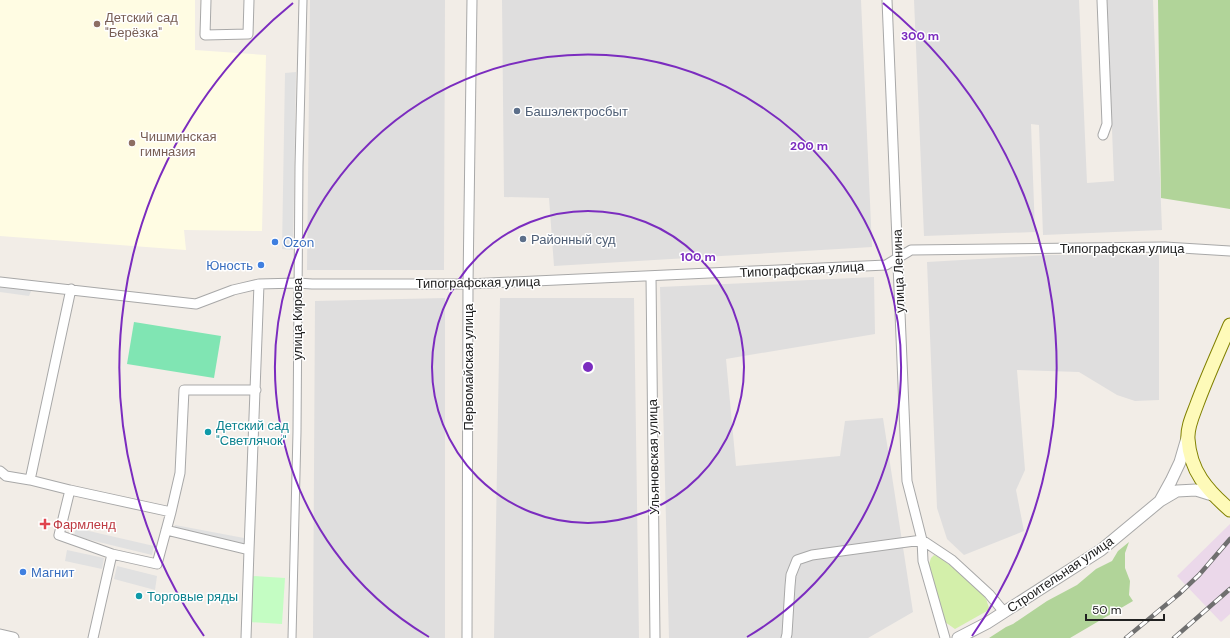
<svg xmlns="http://www.w3.org/2000/svg" width="1230" height="638" font-family="'DM Sans',sans-serif">
<style>
.residential{fill:#dfdede}
.industrial{fill:#ebd8ea}
.education{fill:#fffce3}
.grass{fill:#d3efaa}
.forest{fill:#b1d499}
.park{fill:#c4fdc3}
.pitch{fill:#80e5b3}
.parking{fill:#e1e1e1}
.lines{fill:none;stroke-linecap:round;stroke-linejoin:round}
.pedestrian-casing{stroke:#a8a8a8;stroke-width:9}
.minor-casing{stroke:#a8a8a8;stroke-width:11}
.tertiary-casing{stroke:#a8a8a8;stroke-width:13}
.secondary-casing{stroke:#808000;stroke-width:15}
.pedestrian{stroke:#fff;stroke-width:7}
.minor{stroke:#fff;stroke-width:9}
.tertiary{stroke:#fff;stroke-width:11}
.secondary{stroke:#fefab9;stroke-width:13}
.rail-casing{stroke:#6f6f6f;stroke-width:4.5}
.rail{stroke:#fff;stroke-width:3;stroke-dasharray:9;stroke-linecap:butt}
.ring{fill:none;stroke:#7b2cbf;stroke-width:2}
.education-dot{fill:#8d6e63;stroke:#fff;stroke-width:1.5}
.service-dot{fill:#5c6f8a;stroke:#fff;stroke-width:1.5}
.shop-dot{fill:#3f7fe0;stroke:#fff;stroke-width:1.5}
.culture-dot{fill:#0f9aa8;stroke:#fff;stroke-width:1.5}
.health-dot{fill:#e0444e;stroke:#fff;stroke-width:1.5}
.labels{text-anchor:middle;stroke-width:3;stroke-linejoin:round;paint-order:stroke}
.education-label{font-size:13px;fill:#785e54;stroke:#fff;text-anchor:start}
.service-label{font-size:13px;fill:#4e5e75;stroke:#fff;text-anchor:start}
.shop-label{font-size:13px;fill:#366cbe;stroke:#fff;text-anchor:start}
.street-label{font-size:13px;fill:#212121;stroke:#fff}
.culture-label{font-size:13px;fill:#0d838f;stroke:#fff;text-anchor:start}
.health-label{font-size:13px;fill:#be3a42;stroke:#fff;text-anchor:start}
.centre{fill:#7b2cbf;stroke:#fff;stroke-width:2}
.ring-label{font-size:12px;text-anchor:middle;font-weight:bold;fill:#7b2cbf;stroke:#fff;stroke-width:3;stroke-linejoin:round;paint-order:stroke}
</style>
<rect width="100%" height="100%" fill="#f2ede7"/>
<!-- residential -->
<path class="residential" d="M 310,0 L 445,0 L 444,270 L 307,270 Z
M 502,0 L 861,0 L 872,247 L 554,266 L 549,198 L 504,197 Z
M 914,0 L 1079,0 L 1087,183 L 1114,181 L 1107,0 L 1153,0 L 1162,230 L 1043,235 L 1039,125 L 1031,124 L 1035,232 L 924,236 Z
M 1049,255 L 1159,255 L 1159,400 L 1135,401 L 1117,395 L 1079,372 L 1017,370 L 1025,470 L 1016,490 L 1024,531 L 964,555 L 947,539 L 937,508 L 927,262 Z
M 874,277 L 875,334 L 726,359 L 736,466 L 840,456 L 845,421 L 883,418 L 913,612 L 868,638 L 669,638 L 660,287 Z
M 445,298 L 445,638 L 313,638 L 315,301 Z
M 500,298 L 634,298 L 639,638 L 494,638 Z"/>
<!-- industrial -->
<path class="industrial" d="M 1230,524 L 1230,614 L 1221,622 L 1177,576 Z"/>
<!-- education -->
<path class="education" d="M 0,0 L 195,0 L 195,50 L 266,55 L 262,231 L 184,230 L 186,250 L 0,236 Z"/>
<!-- grass -->
<path class="grass" d="M 934,555 C 945,559 980,589 986,599 C 987,601 988,605 989,608 L 987,611 L 955,629 L 945,622 L 929,564 L 931,558 Z"/>
<!-- forest -->
<path class="forest" d="M 1158,0 L 1230,0 L 1230,209 L 1161,198 Z
M 1129,542 L 1125,553 L 1125,568 L 1130,581 L 1129,595 L 1133,601 L 1070,638 L 989,638 L 1006,627 L 1013,624 L 1047,601 L 1077,585 L 1096,569 L 1112,561 L 1118,551 Z"/>
<!-- park -->
<path class="park" d="M 252,576 L 285,578 L 282,624 L 249,622 Z"/>
<!-- pitch -->
<path class="pitch" d="M 134,322 L 221,336 L 214,378 L 127,364 Z"/>
<!-- parking -->
<path class="parking" d="M 296,72 L 293,250 L 282,249 L 285,73 Z
M 0,284 L 33,287 L 29,296 L 0,292 Z
M 175,525 L 244,538 L 244,545 L 174,529 Z
M 76,528 L 154,546 L 152,555 L 74,536 Z
M 67,550 L 104,558 L 102,569 L 65,561 Z
M 117,566 L 157,576 L 155,590 L 114,579 Z"/>
<g class="lines">
<defs>
<path id="pedestrian" d="M 292,638 L 297,432 L 299,166 L 303,0"/>
<path id="minor" d="M 206,0 L 205,35 L 248,34 L 249,0
M 887,0 L 907,481 L 922,540 L 923,561 L 945,638
M 1102,0 L 1107,124 L 1103,135
M 651,276 L 655,638
M 0,282 L 196,304 L 233,290 L 259,284 L 298,283 L 312,284 L 468,284 L 886,265 L 911,250 L 1165,247 L 1230,251
M 0,471 L 6,476 L 30,480
M 70,490 L 171,512 L 157,564 L 112,554 L 59,535 L 70,490 L 30,480 L 71,289
M 171,512 L 180,473 L 184,390 L 256,390
M 166,530 L 249,550 L 246,638
M 249,550 L 259,284
M 93,638 L 112,554
M 467,638 L 468,284 L 472,0
M 786,638 L 787,634 L 790,586 L 791,575 L 797,560 L 812,555 L 922,540 L 952,560 L 989,594 L 1004,612"/>
<path id="tertiary" d="M 1160,501 L 1177,491 L 1196,490 L 1212,495
M 0,635 L 13,638
M 958,638 L 987,623 L 1101,550 L 1160,501 L 1171,481 L 1180,462 L 1187,438"/>
<path id="secondary" d="M 1230,325 C 1219,351 1207,377 1197,404 C 1193,415 1187,427 1188,439 C 1190,471 1207,490 1230,510"/>
</defs>
<!-- pedestrian casing -->
<use href="#pedestrian" class="pedestrian-casing"/>
<!-- minor casing -->
<use href="#minor" class="minor-casing"/>
<!-- tertiary casing -->
<use href="#tertiary" class="tertiary-casing"/>
<!-- secondary casing -->
<use href="#secondary" class="secondary-casing"/>
<!-- pedestrian -->
<use href="#pedestrian" class="pedestrian"/>
<!-- minor -->
<use href="#minor" class="minor"/>
<!-- tertiary -->
<use href="#tertiary" class="tertiary"/>
<!-- secondary -->
<use href="#secondary" class="secondary"/>
<defs>
<path id="rail" d="M 1126,638 L 1179,594 L 1199,575 L 1230,539
M 1174,638 L 1230,589"/>
</defs>
<!-- rail casing -->
<use href="#rail" class="rail-casing"/>
<!-- rail -->
<use href="#rail" class="rail"/>
</g>
<!-- distance rings -->
<g class="ring">
<circle cx="588" cy="367" r="156"/>
<path d="M429 637A313 313 0 1 1 747 637"/>
<path d="M204 636A469 469 0 0 1 293 3M883 3A469 469 0 0 1 972 636"/>
</g>
<!-- markers -->
<g class="education-dot">
<circle cx="97" cy="24" r="4"/>
<circle cx="132" cy="143" r="4"/>
</g>
<g class="service-dot">
<circle cx="517" cy="111" r="4"/>
<circle cx="523" cy="239" r="4"/>
</g>
<g class="shop-dot">
<circle cx="275" cy="242" r="4"/>
<circle cx="261" cy="265" r="4"/>
<circle cx="23" cy="572" r="4"/>
</g>
<g class="culture-dot">
<circle cx="208" cy="432" r="4"/>
<circle cx="139" cy="596" r="4"/>
</g>
<path class="health-dot" d="M43 518h4v4h4v4h-4v4h-4v-4h-4v-4h4z"/>
<g class="labels">
<!-- education labels -->
<g class="education-label">
<text x="105" y="22">Детский сад<tspan x="105" dy="15">"Берёзка"</tspan></text>
<text x="140" y="141">Чишминская<tspan x="140" dy="15">гимназия</tspan></text>
</g>
<!-- service labels -->
<g class="service-label">
<text x="525" y="116">Башэлектросбыт</text>
<text x="531" y="244">Районный суд</text>
</g>
<!-- shop labels -->
<g class="shop-label">
<text x="283" y="247">Ozon</text>
<text x="253" y="270" text-anchor="end">Юность</text>
<text x="31" y="577">Магнит</text>
</g>
<!-- street labels -->
<g class="street-label">
<text x="1122" y="253">Типографская улица</text>
<text transform="translate(802 269) rotate(-3)" y="5">Типографская улица</text>
<text transform="translate(898 271) rotate(-92)" y="5">улица Ленина</text>
<text transform="translate(478 282) rotate(-1)" y="5">Типографская улица</text>
<text transform="translate(297 319) rotate(-90)" y="5">улица Кирова</text>
<text transform="translate(468 367) rotate(-90)" y="5">Первомайская улица</text>
<text transform="translate(653 457) rotate(-91)" y="5">Ульяновская улица</text>
<text transform="translate(1060 574) rotate(-34)" y="5">Строительная улица</text>
</g>
<!-- culture labels -->
<g class="culture-label">
<text x="216" y="430">Детский сад<tspan x="216" dy="15">"Светлячок"</tspan></text>
<text x="147" y="601">Торговые ряды</text>
</g>
<!-- health labels -->
<g class="health-label">
<text x="53" y="529">Фармленд</text>
</g>
</g>
<circle cx="588" cy="367" r="6" class="centre"/>
<g class="ring-label">
<text x="920" y="40">300 m</text>
<text x="809" y="150">200 m</text>
<text x="698" y="261">100 m</text>
</g>
<!-- scale -->
<path d="M1086 614v6h78v-6" fill="none" stroke="#212121" stroke-width="2"/>
<text x="1092" y="614" font-size="12" fill="#212121" stroke="#ffffff" stroke-width="3" paint-order="stroke">50 m</text>
</svg>
